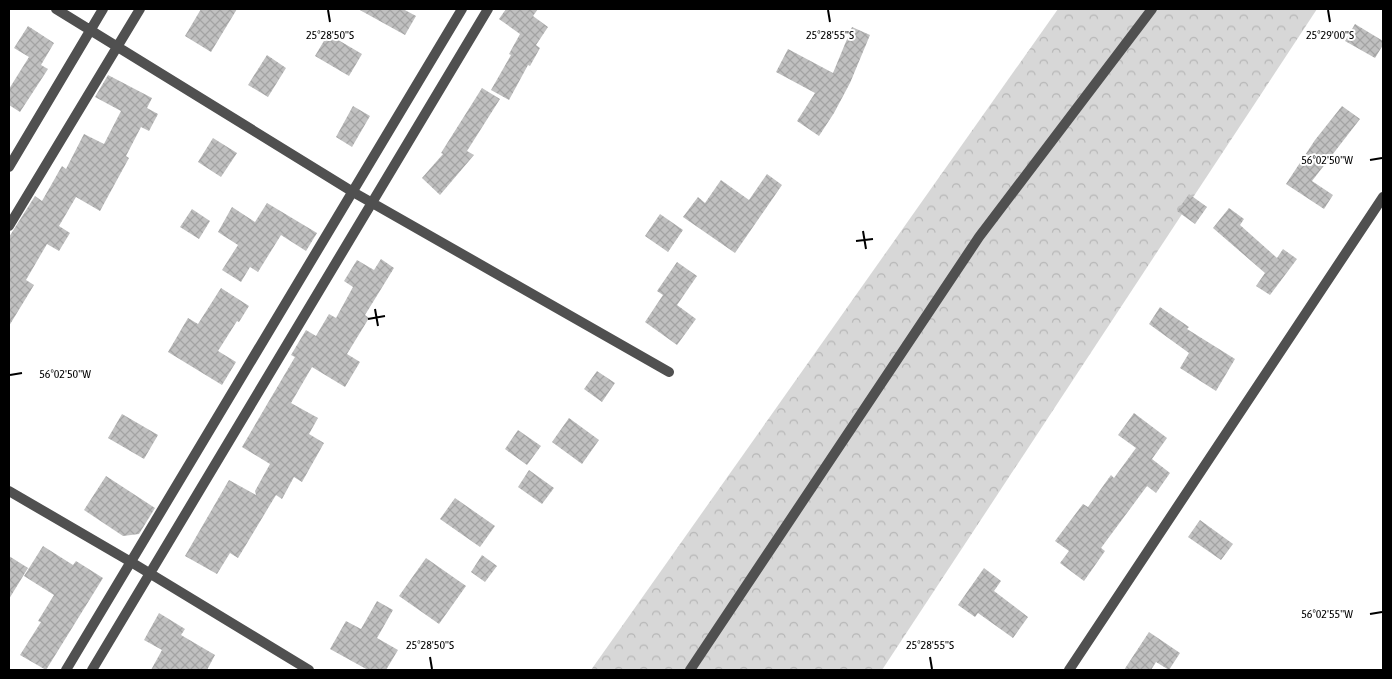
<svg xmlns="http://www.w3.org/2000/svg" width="1392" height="679" font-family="'Asap Condensed',sans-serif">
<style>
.forest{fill:url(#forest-crowns)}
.building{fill:url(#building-cross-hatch)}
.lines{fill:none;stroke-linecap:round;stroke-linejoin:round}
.street{stroke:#505050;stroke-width:10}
.ticks{fill:none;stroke:#000;stroke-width:2}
.ticks-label{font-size:12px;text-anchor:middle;fill:#000;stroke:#fff;stroke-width:4;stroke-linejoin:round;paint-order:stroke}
</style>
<defs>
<pattern id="forest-crowns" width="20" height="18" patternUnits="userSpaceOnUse" patternTransform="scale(1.25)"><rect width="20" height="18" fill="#d7d7d7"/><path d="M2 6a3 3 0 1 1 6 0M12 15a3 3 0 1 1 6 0" fill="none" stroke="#b7b7b7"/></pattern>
<pattern id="building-cross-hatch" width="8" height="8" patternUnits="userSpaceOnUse" patternTransform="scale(1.25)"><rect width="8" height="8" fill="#c0c0c0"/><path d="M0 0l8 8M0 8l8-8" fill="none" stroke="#a3a3a3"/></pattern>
</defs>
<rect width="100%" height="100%" fill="#fff"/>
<!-- forest -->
<path class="forest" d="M 1058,9 L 1317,9 L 882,670 L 591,670 Z"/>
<!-- building -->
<path class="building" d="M 201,9 L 237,9 L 211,52 L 185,36 Z
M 358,9 L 403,9 L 416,16 L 405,35 Z
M 506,9 L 538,9 L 533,16 L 548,27 L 536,45 L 540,48 L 530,66 L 528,65 L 509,100 L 491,90 L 511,55 L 509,54 L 520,34 L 499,19 Z
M 1355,24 L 1383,41 L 1383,45 L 1375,58 L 1345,41 Z
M 28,26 L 54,43 L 41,65 L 48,69 L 20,112 L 9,105 L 9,89 L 29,57 L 14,48 Z
M 852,27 L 870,35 L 850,83 L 834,113 L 819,136 L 797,121 L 815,93 L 776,72 L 788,49 L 833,73 Z
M 328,34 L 362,54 L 349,76 L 315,56 Z
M 267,55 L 286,68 L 268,97 L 248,85 Z
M 108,75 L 152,98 L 147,108 L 158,114 L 149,131 L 141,127 L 126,156 L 129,158 L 100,211 L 76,197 L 59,226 L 70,233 L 59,251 L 47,244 L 26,280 L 34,285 L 9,326 L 9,237 L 35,196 L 42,201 L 62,166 L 66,169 L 84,134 L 104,144 L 121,111 L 95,97 Z
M 482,88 L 500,99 L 467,151 L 474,155 L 440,195 L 422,178 L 443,154 L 441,153 Z
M 353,106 L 370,116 L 352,147 L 336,137 Z
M 1342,106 L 1360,119 L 1312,181 L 1333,195 L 1324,209 L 1286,184 L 1315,140 Z
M 213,138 L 237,153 L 221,177 L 198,162 Z
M 767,174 L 782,185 L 735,253 L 683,217 L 698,197 L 705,203 L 721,180 L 749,200 Z
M 1189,194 L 1207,207 L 1195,224 L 1177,211 Z
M 267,203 L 317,233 L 306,251 L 281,235 L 258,272 L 250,267 L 241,282 L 222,270 L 238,245 L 218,232 L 232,207 L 255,222 Z
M 1229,208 L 1244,219 L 1240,225 L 1277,258 L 1283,249 L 1297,259 L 1270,295 L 1256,286 L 1265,273 L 1213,228 Z
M 192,209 L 210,221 L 199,239 L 180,227 Z
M 660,214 L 683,230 L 668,252 L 645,236 Z
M 381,259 L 394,268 L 365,315 L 369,318 L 347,354 L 360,362 L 345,387 L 312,367 L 291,403 L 318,418 L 309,434 L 324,443 L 302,482 L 294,477 L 282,499 L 276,495 L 238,558 L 230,553 L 217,574 L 185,556 L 229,480 L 256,495 L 255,491 L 270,464 L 242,447 L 295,357 L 291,355 L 306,330 L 316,336 L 329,314 L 336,318 L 353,287 L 344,281 L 357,260 L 374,270 Z
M 677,262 L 697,276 L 677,305 L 696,319 L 677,345 L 645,322 L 663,295 L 657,291 Z
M 221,288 L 249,306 L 239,322 L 237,321 L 218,351 L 236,362 L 222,385 L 168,352 L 188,318 L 198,324 Z
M 1160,307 L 1189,327 L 1187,329 L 1235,359 L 1216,391 L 1180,368 L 1189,353 L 1149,324 Z
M 597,371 L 615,383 L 602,402 L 584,389 Z
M 1134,413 L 1167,438 L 1152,459 L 1170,473 L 1156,493 L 1147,486 L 1101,548 L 1105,551 L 1084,581 L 1060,563 L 1069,551 L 1055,541 L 1083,504 L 1088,507 L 1111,475 L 1114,478 L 1136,448 L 1118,435 Z
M 122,414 L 158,435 L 144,459 L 108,438 Z
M 569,418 L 599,440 L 582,464 L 552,442 Z
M 518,430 L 541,446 L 527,465 L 505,449 Z
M 529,470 L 554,488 L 542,504 L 518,487 Z
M 106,476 L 155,508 L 139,534 L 123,536 L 84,510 Z
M 455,498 L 495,526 L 480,547 L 440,519 Z
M 1200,520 L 1233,544 L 1221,560 L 1188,537 Z
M 43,546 L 73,565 L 76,561 L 103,578 L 46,670 L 20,655 L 41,622 L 38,621 L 54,595 L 24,576 Z
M 482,555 L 497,566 L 485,582 L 471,572 Z
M 9,556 L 28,568 L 9,599 Z
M 426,558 L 466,586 L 439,624 L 399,596 Z
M 984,568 L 1001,581 L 994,591 L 1028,617 L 1013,638 L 978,613 L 975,617 L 958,605 Z
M 377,601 L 393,610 L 377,638 L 398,650 L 386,670 L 368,670 L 330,649 L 346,621 L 361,629 Z
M 159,613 L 185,629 L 181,635 L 215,655 L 207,670 L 151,670 L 162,650 L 144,640 Z
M 1149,632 L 1180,653 L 1169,670 L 1156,662 L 1151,670 L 1124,670 Z"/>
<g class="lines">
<!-- street -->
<path class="street" d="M 56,9 L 353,192 L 669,372
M 9,167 L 103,9
M 9,226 L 140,9
M 9,491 L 131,562 L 309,670
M 66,670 L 462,9
M 92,670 L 488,9
M 690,670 L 979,237 L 1152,9
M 1069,670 L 1383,197"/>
</g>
<!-- ticks -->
<path class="ticks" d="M 328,10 L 330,22M 828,10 L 830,22M 1328,10 L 1330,22M 1370,160 L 1382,158M 863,231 L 866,249M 856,241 L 873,239M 375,309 L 378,326M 368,319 L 385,316M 10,375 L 22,373M 1370,614 L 1382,612M 430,657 L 432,669M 930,657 L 932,669"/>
<g class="ticks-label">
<text x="1330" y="39">25°29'00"S</text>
<text x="330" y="39">25°28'50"S</text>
<text x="830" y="39">25°28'55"S</text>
<text x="1327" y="164">56°02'50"W</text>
<text x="65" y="378">56°02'50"W</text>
<text x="1327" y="618">56°02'55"W</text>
<text x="430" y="649">25°28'50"S</text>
<text x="930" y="649">25°28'55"S</text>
</g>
<!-- border -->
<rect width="1392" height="679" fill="none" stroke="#000000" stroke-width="20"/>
</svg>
